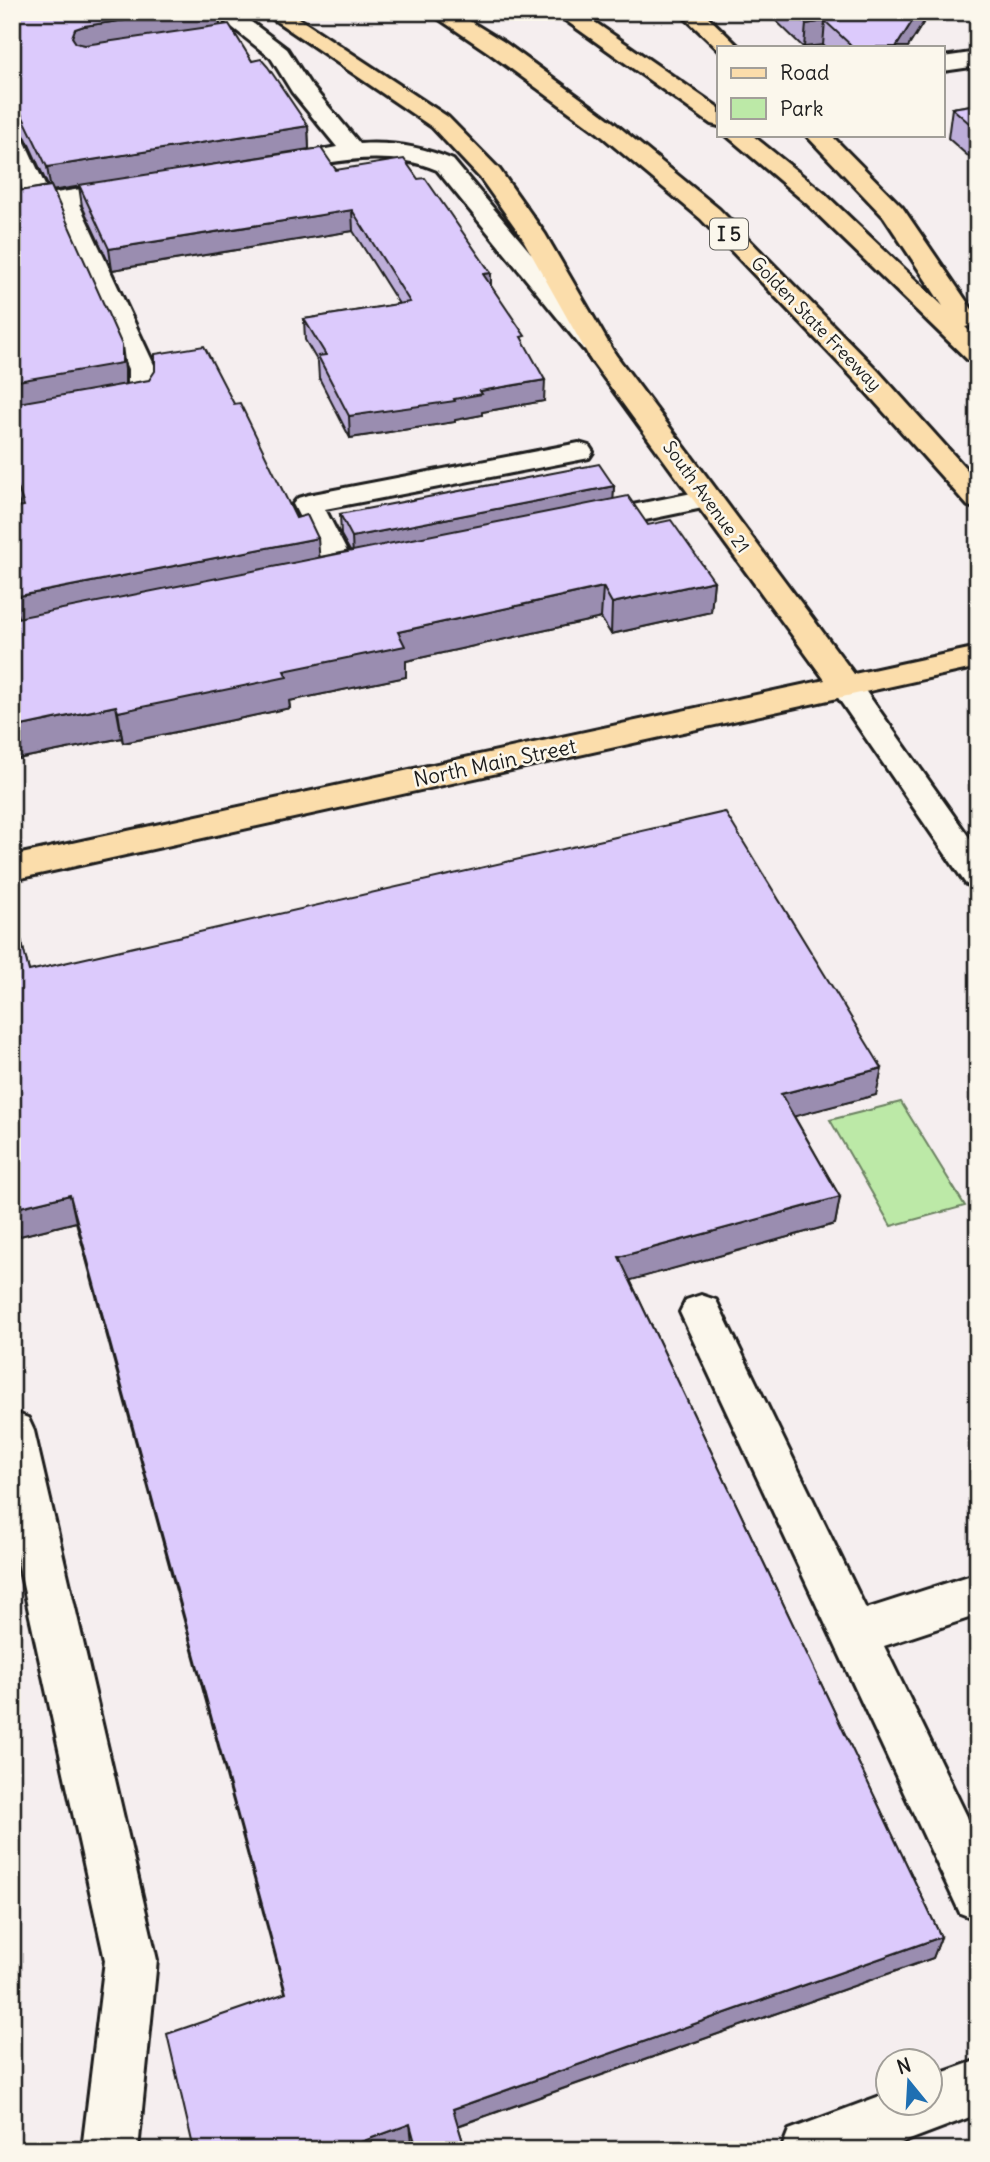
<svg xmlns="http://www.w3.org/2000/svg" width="990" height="2162" font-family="Delius,sans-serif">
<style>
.green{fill:#bce9a7;stroke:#6c8262;stroke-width:2}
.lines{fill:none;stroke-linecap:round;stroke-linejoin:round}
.minor-casing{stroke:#1c1c1c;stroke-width:6}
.major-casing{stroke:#1c1c1c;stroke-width:6}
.highway-casing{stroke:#1c1c1c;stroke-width:6}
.minor{fill:#fbf7ec;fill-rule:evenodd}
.major{fill:#fbddab;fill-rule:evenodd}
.highway{fill:#fbddab;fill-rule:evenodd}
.wall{fill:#bdaed9;stroke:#1c1c1c;stroke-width:2}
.shaded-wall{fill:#9a8db0;stroke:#1c1c1c;stroke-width:2}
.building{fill:#dccafc;stroke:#1c1c1c;stroke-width:2}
.labels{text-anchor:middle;stroke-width:5;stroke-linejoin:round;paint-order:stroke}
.far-street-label{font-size:18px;fill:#1c1c1c;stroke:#fbf7ec}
.shield{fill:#fbf7ec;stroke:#5f5e5a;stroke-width:2}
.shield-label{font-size:19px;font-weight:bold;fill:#1c1c1c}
.street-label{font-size:21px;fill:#1c1c1c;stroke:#fbf7ec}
</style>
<rect width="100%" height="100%" fill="#f5eeef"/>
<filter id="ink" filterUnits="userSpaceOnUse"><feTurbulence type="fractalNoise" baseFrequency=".0143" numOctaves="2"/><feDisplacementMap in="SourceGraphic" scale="14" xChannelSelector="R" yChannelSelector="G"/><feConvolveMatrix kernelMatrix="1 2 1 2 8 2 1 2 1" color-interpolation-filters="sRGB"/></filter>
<g filter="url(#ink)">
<!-- green -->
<path class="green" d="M 901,1102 L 965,1206 L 891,1226 L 830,1120 Z"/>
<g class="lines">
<defs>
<path id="minor" d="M 213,12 L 238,12 L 287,49 L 309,83 L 360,144 C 393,142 423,147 453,160 L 601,337 L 605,343 L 601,349 L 592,351 L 583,349 L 437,170 C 384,148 329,163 275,172 L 267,170 L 263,165 L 267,160 L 337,147 L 292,92 L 271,58 Z
M 978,52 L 978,66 L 943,71 L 943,57 Z
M 12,133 L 20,135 L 24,140 L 49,194 L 132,181 L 141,183 L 144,188 L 141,193 L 132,195 L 79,204 L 156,369 L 156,396 L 152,402 L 12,427 L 12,411 L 128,390 L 128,369 L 56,207 L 12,214 L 12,200 L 26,197 L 12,167 Z
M 579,443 L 589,446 L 593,452 L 589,458 L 325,509 L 357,571 L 353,577 L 342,580 L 331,577 L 327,571 L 293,504 L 298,498 L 308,495 Z
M 707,490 L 717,493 L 722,499 L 717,505 L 588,532 L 578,529 L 573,523 L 578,517 L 588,514 Z
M 846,676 L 857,679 L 978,850 L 978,888 L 966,884 L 830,686 L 835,679 Z
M 701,1295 L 716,1300 L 866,1609 L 978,1573 L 978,1615 L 884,1646 L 978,1839 L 978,1920 L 960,1913 L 680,1312 L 686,1300 Z
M 12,1412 L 28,1418 L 34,1431 L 157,1960 L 138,2150 L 82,2150 L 105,1960 L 12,1534 Z
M 978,2060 L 978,2114 L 883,2150 L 781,2150 L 789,2130 L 888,2093 L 888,2102 L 930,2102 L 930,2077 Z"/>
<path id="major" d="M 602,348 L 612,350 L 854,674 L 978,647 L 978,667 L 12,880 L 12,856 L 825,680 L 588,356 L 592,350 Z"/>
<path id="highway" d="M 263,12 L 289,12 L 448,117 L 499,169 L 545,234 L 616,356 L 612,362 L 602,364 L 592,362 L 520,234 L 481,179 L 432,127 Z
M 429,12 L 455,12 L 504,42 L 613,122 L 719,209 L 878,371 L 978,482 L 978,509 L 968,506 L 858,383 L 701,219 L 597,132 L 488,52 Z
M 554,12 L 580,12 L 719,108 L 719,126 L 711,124 Z
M 679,12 L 703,12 L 739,47 L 719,47 L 719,50 Z
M 726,135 L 752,135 L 824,193 L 943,306 L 884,217 L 806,135 L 831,135 L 902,207 L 978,318 L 974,325 L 965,327 L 978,339 L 978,362 L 968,360 L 806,203 Z"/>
</defs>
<!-- minor casing -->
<use href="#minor" class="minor-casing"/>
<!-- major casing -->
<use href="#major" class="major-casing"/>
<!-- highway casing -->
<use href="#highway" class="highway-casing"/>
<!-- minor -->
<use href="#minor" class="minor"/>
<!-- major -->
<use href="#major" class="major"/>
<!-- highway -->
<use href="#highway" class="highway"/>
</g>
<!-- wall -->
<path class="wall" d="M 12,12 L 219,12 L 220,25 L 252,61 L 308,126 L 309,149 L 491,286 L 525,345 L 544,401 L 482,412 L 482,415 L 455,420 L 455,422 L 350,438 L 319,378 L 318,362 L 305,340 L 304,319 L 399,304 L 353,231 L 112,270 L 82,206 L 79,186 L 53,191 L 125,370 L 125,384 L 234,404 L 296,518 L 320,557 L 350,551 L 341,535 L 340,514 L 614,486 L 613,499 L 648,525 L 714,581 L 711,612 L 611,634 L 601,618 L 406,661 L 406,677 L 289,701 L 290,708 L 123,743 L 122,738 L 12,760 L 12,619 L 17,618 L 12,603 L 12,508 L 20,506 L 12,481 L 12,158 L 21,191 L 48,186 L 26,138 L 21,132 L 12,131 Z
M 767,12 L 926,12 L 925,20 L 908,47 L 825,47 L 823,45 L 803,47 Z
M 978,104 L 978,165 L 948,138 L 952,108 Z
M 12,904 L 29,971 L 882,1068 L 876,1095 L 794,1116 L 840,1197 L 835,1224 L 630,1280 L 941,1937 L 933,1958 L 458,2126 L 463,2142 L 463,2150 L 414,2150 L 412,2142 L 391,2150 L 194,2150 L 285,1993 L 76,1222 L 12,1238 Z"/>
<!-- shaded-wall -->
<path class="shaded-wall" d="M 181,12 L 219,12 L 220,29 L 78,52 L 72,37 L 75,29 L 84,26 Z
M 918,12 L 926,12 L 925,20 L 908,47 L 896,47 Z
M 825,21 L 823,45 L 804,47 L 806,24 Z
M 308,126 L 309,149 L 51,191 L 47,167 Z
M 18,171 L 22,195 L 12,198 L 12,173 Z
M 352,210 L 353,231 L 112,270 L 109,249 Z
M 491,273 L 491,294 L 483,274 Z
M 122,345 L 125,370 L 125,388 L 12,408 L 12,382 Z
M 545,380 L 544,401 L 482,412 L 482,415 L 455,420 L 455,422 L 350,438 L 349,416 L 454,399 L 480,391 Z
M 614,486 L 613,506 L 353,557 L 352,537 Z
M 318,538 L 320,564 L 19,623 L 14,597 Z
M 714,581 L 711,612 L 611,634 L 612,603 Z
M 603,587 L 601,618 L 406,661 L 406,677 L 289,701 L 290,708 L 123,743 L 118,712 L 284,671 L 398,632 Z
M 116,706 L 122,738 L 12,760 L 12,728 Z
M 882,1068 L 876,1095 L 777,1121 L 781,1094 Z
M 70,1195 L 76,1222 L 12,1238 L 12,1209 Z
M 840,1197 L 835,1224 L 617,1284 L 619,1257 Z
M 941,1937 L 933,1958 L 454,2127 L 453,2109 Z
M 410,2124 L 412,2142 L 391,2150 L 339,2150 Z
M 463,2142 L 463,2150 L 444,2150 Z"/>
<!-- building -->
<path class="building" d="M 12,12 L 181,12 L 84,26 L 75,29 L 72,37 L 76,43 L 85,45 L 229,24 L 252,61 L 261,59 L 268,67 L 308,126 L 47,167 L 22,115 L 17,109 L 12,109 Z
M 793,12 L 918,12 L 896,47 L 853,47 L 825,21 L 806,24 Z
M 978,104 L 978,131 L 952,108 Z
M 321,148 L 336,170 L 404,159 L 418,179 L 425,178 L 491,273 L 483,274 L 525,336 L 521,337 L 545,380 L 480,391 L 482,394 L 454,399 L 455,401 L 349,416 L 318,356 L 326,355 L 304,319 L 410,302 L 352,210 L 109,249 L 79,185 Z
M 12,158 L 18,171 L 12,173 Z
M 51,186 L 122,345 L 122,363 L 12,382 L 12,192 Z
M 204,346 L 234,404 L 240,403 L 296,518 L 307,515 L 318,538 L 14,597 L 12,591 L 12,508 L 24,506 L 12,470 L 12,404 L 149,380 L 155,371 L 155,354 Z
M 599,464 L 614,486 L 352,537 L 340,514 Z
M 628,496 L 648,525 L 671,520 L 714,581 L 612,603 L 603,587 L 398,632 L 405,646 L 284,671 L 287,677 L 118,712 L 116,706 L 12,728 L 12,619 Z
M 725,812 L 882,1068 L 781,1094 L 840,1197 L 619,1257 L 941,1937 L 453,2109 L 463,2142 L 444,2150 L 417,2150 L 410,2124 L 339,2150 L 194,2150 L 167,2034 L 286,1993 L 70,1195 L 12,1209 L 12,904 L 29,971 Z"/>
</g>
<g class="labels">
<!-- far-street labels -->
<g class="far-street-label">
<text transform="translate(816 324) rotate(46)" y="6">Golden State Freeway</text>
<text transform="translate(706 497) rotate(54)" y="6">South Avenue 21</text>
</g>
<!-- shield labels -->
<rect class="shield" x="710" y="218.5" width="38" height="31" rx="5"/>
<g class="shield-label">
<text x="729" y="241">I 5</text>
</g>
<!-- street labels -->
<g class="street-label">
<text transform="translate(495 763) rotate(-12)" y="7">North Main Street</text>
</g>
</g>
<!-- margin -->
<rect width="990" height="2162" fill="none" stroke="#fbf7ec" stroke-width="42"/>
<rect x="21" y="21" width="948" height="2120" fill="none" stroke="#1c1c1c" stroke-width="2.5" filter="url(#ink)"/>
<!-- legend -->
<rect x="717" y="46" width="228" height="91" fill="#fbf7ec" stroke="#a29f99" stroke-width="2"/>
<rect x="731" y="68" width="35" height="10" fill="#fbddab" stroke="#a29f99" stroke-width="2"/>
<text x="780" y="80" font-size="21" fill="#1c1c1c">Road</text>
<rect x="731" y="98" width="35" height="21" fill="#bce9a7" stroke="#a29f99" stroke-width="2"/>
<text x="780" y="116" font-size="21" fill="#1c1c1c">Park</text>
<!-- north arrow -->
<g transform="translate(909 2082) rotate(342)"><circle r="33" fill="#fbf7ec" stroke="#a29f99" stroke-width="2"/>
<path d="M0-5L12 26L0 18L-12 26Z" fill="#1f6fb2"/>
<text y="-10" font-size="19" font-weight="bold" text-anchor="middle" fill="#1c1c1c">N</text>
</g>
</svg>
